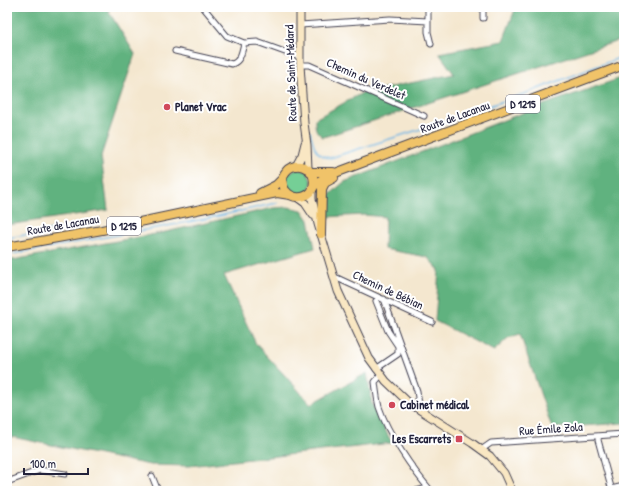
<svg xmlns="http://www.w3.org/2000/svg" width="631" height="498" font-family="'Patrick Hand',sans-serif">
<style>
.green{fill:#75cf96;stroke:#4c7868}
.forest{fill:#60b27f;stroke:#416a5d}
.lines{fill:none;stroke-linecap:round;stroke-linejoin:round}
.stream{stroke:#6eb7e6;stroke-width:1.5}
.street-casing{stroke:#424051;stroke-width:7}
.secondary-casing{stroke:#424051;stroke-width:9}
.primary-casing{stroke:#424051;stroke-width:10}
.street{stroke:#fff;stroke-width:5}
.secondary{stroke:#f9e7c3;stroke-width:7}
.primary{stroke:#f0c369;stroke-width:8}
.poi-dot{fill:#d1495b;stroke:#fff;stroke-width:1.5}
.labels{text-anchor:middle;stroke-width:4;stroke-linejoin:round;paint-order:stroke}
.shield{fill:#fff;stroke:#646476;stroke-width:1}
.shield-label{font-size:11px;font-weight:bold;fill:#22223b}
.street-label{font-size:12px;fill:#22223b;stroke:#fff}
.poi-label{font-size:12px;font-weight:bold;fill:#22223b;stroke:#fff;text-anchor:start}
</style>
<rect width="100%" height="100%" fill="#fff"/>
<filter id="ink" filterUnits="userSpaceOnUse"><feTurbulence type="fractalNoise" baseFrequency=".025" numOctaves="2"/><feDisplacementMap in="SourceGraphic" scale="8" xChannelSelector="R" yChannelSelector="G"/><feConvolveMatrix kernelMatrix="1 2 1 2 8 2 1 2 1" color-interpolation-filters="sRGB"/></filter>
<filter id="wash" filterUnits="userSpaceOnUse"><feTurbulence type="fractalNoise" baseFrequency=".012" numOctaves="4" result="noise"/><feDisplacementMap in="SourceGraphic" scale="16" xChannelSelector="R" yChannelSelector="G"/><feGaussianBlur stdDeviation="0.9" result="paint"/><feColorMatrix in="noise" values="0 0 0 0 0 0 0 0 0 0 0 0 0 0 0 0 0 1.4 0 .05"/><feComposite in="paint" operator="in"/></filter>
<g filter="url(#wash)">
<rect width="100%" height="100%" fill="#f4e7cf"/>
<!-- green -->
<path class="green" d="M 295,169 L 307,171 L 312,183 L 308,191 L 300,195 L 287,189 L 286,176 Z"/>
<!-- forest -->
<path class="forest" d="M 7,7 L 109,7 L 109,12 L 135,54 L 101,156 L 108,210 L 7,225 Z
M 516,7 L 624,7 L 624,39 L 330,135 L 323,137 C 315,132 315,127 315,119 L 362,93 L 454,74 L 439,53 L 503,41 Z
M 624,77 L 624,423 L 552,428 L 520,334 L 508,338 L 494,351 L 435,321 L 439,270 L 427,257 L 384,249 L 385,217 L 364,215 L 325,217 L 325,199 L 344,182 L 543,105 Z
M 288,207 L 302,210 L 309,220 L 315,248 L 224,275 L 256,344 L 311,404 L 367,373 L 372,404 L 392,443 L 189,466 L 150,465 L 7,436 L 7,261 L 161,233 L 273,208 Z"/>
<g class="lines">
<!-- stream -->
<path class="stream" d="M 310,132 C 314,145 314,155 330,158 L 443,122 L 535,90 L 624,56
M 7,238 L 73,227
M 7,255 L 205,219 L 277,203"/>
</g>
</g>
<g filter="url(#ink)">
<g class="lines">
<defs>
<path id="street" d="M 203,7 L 227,36 L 244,43 L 257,42 L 296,56 L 300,56
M 428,7 L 428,32 L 431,44
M 483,18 L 483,7
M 300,25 L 390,19 L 428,21
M 175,51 L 232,64 C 241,61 242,51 244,43
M 300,65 L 309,65 L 424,116
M 334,278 L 337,278 L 432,322
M 384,299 L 417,391 L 420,411
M 376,301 L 388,331 L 398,346 L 398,354 L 376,369
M 381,375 L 375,382 C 376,390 377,399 379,407 C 388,434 412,469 431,491
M 599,436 L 598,440 L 612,491
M 481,450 L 491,443 L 624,434
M 152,476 L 158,491
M 7,482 L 40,470 L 65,474
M 611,489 L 624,486
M 416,491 L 428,488"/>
<path id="secondary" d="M 300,7 L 300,65 L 304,123 L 307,145 L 308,169
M 296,166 L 302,155 L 305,143
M 312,190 L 312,199 L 318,224 L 338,291 L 369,358 L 386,381 L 409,403 L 472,443 L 490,456 L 504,473 L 512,491
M 298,198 L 305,203 L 313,215"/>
<path id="primary" d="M 311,172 L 333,172
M 313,187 C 319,166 290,157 283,177 C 282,181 283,188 286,191 C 292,199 304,199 311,192 C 313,188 315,185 318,182 C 324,177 332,175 338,172 L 624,65
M 260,193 L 276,185 L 283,178
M 321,234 L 322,189 L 325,183 L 334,178
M 7,247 L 102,230 L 277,193 L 290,195"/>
</defs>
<!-- street casing -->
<use href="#street" class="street-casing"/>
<!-- secondary casing -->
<use href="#secondary" class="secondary-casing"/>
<!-- primary casing -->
<use href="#primary" class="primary-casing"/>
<!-- street -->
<use href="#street" class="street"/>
<!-- secondary -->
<use href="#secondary" class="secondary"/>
<!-- primary -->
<use href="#primary" class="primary"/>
</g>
</g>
<!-- markers -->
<g class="poi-dot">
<circle cx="167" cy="107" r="4"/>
<circle cx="392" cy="405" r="4"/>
<rect x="455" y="435" width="8" height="8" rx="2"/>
</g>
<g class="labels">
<!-- shield labels -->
<g class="shield">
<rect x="506" y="95" width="34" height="18" rx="3"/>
<rect x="107" y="217" width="34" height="18" rx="3"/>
</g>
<g class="shield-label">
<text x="523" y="108">D 1215</text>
<text x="124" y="230">D 1215</text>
</g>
<!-- street labels -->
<g class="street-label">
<text transform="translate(291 73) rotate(-92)" y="4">Route de Saint-Médard</text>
<text transform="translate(366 79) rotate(24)" y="4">Chemin du Verdelet</text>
<text transform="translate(455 117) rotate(-20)" y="4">Route de Lacanau</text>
<text transform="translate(63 225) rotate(-10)" y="4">Route de Lacanau</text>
<text transform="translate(388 290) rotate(25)" y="4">Chemin de Bébian</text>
<text transform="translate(551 429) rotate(-4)" y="4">Rue Émile Zola</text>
</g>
<!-- poi labels -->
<g class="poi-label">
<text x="175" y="111">Planet Vrac</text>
<text x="400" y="409">Cabinet médical</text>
<text x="451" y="443" text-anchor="end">Les Escarrets</text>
</g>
</g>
<!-- margin -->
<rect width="631" height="498" fill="none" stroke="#fff" stroke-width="24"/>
<!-- scale -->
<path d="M24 468v6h64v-6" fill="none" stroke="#22223b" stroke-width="2"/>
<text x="30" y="468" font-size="12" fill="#22223b" stroke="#ffffff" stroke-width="3" paint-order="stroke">100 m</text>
</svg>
